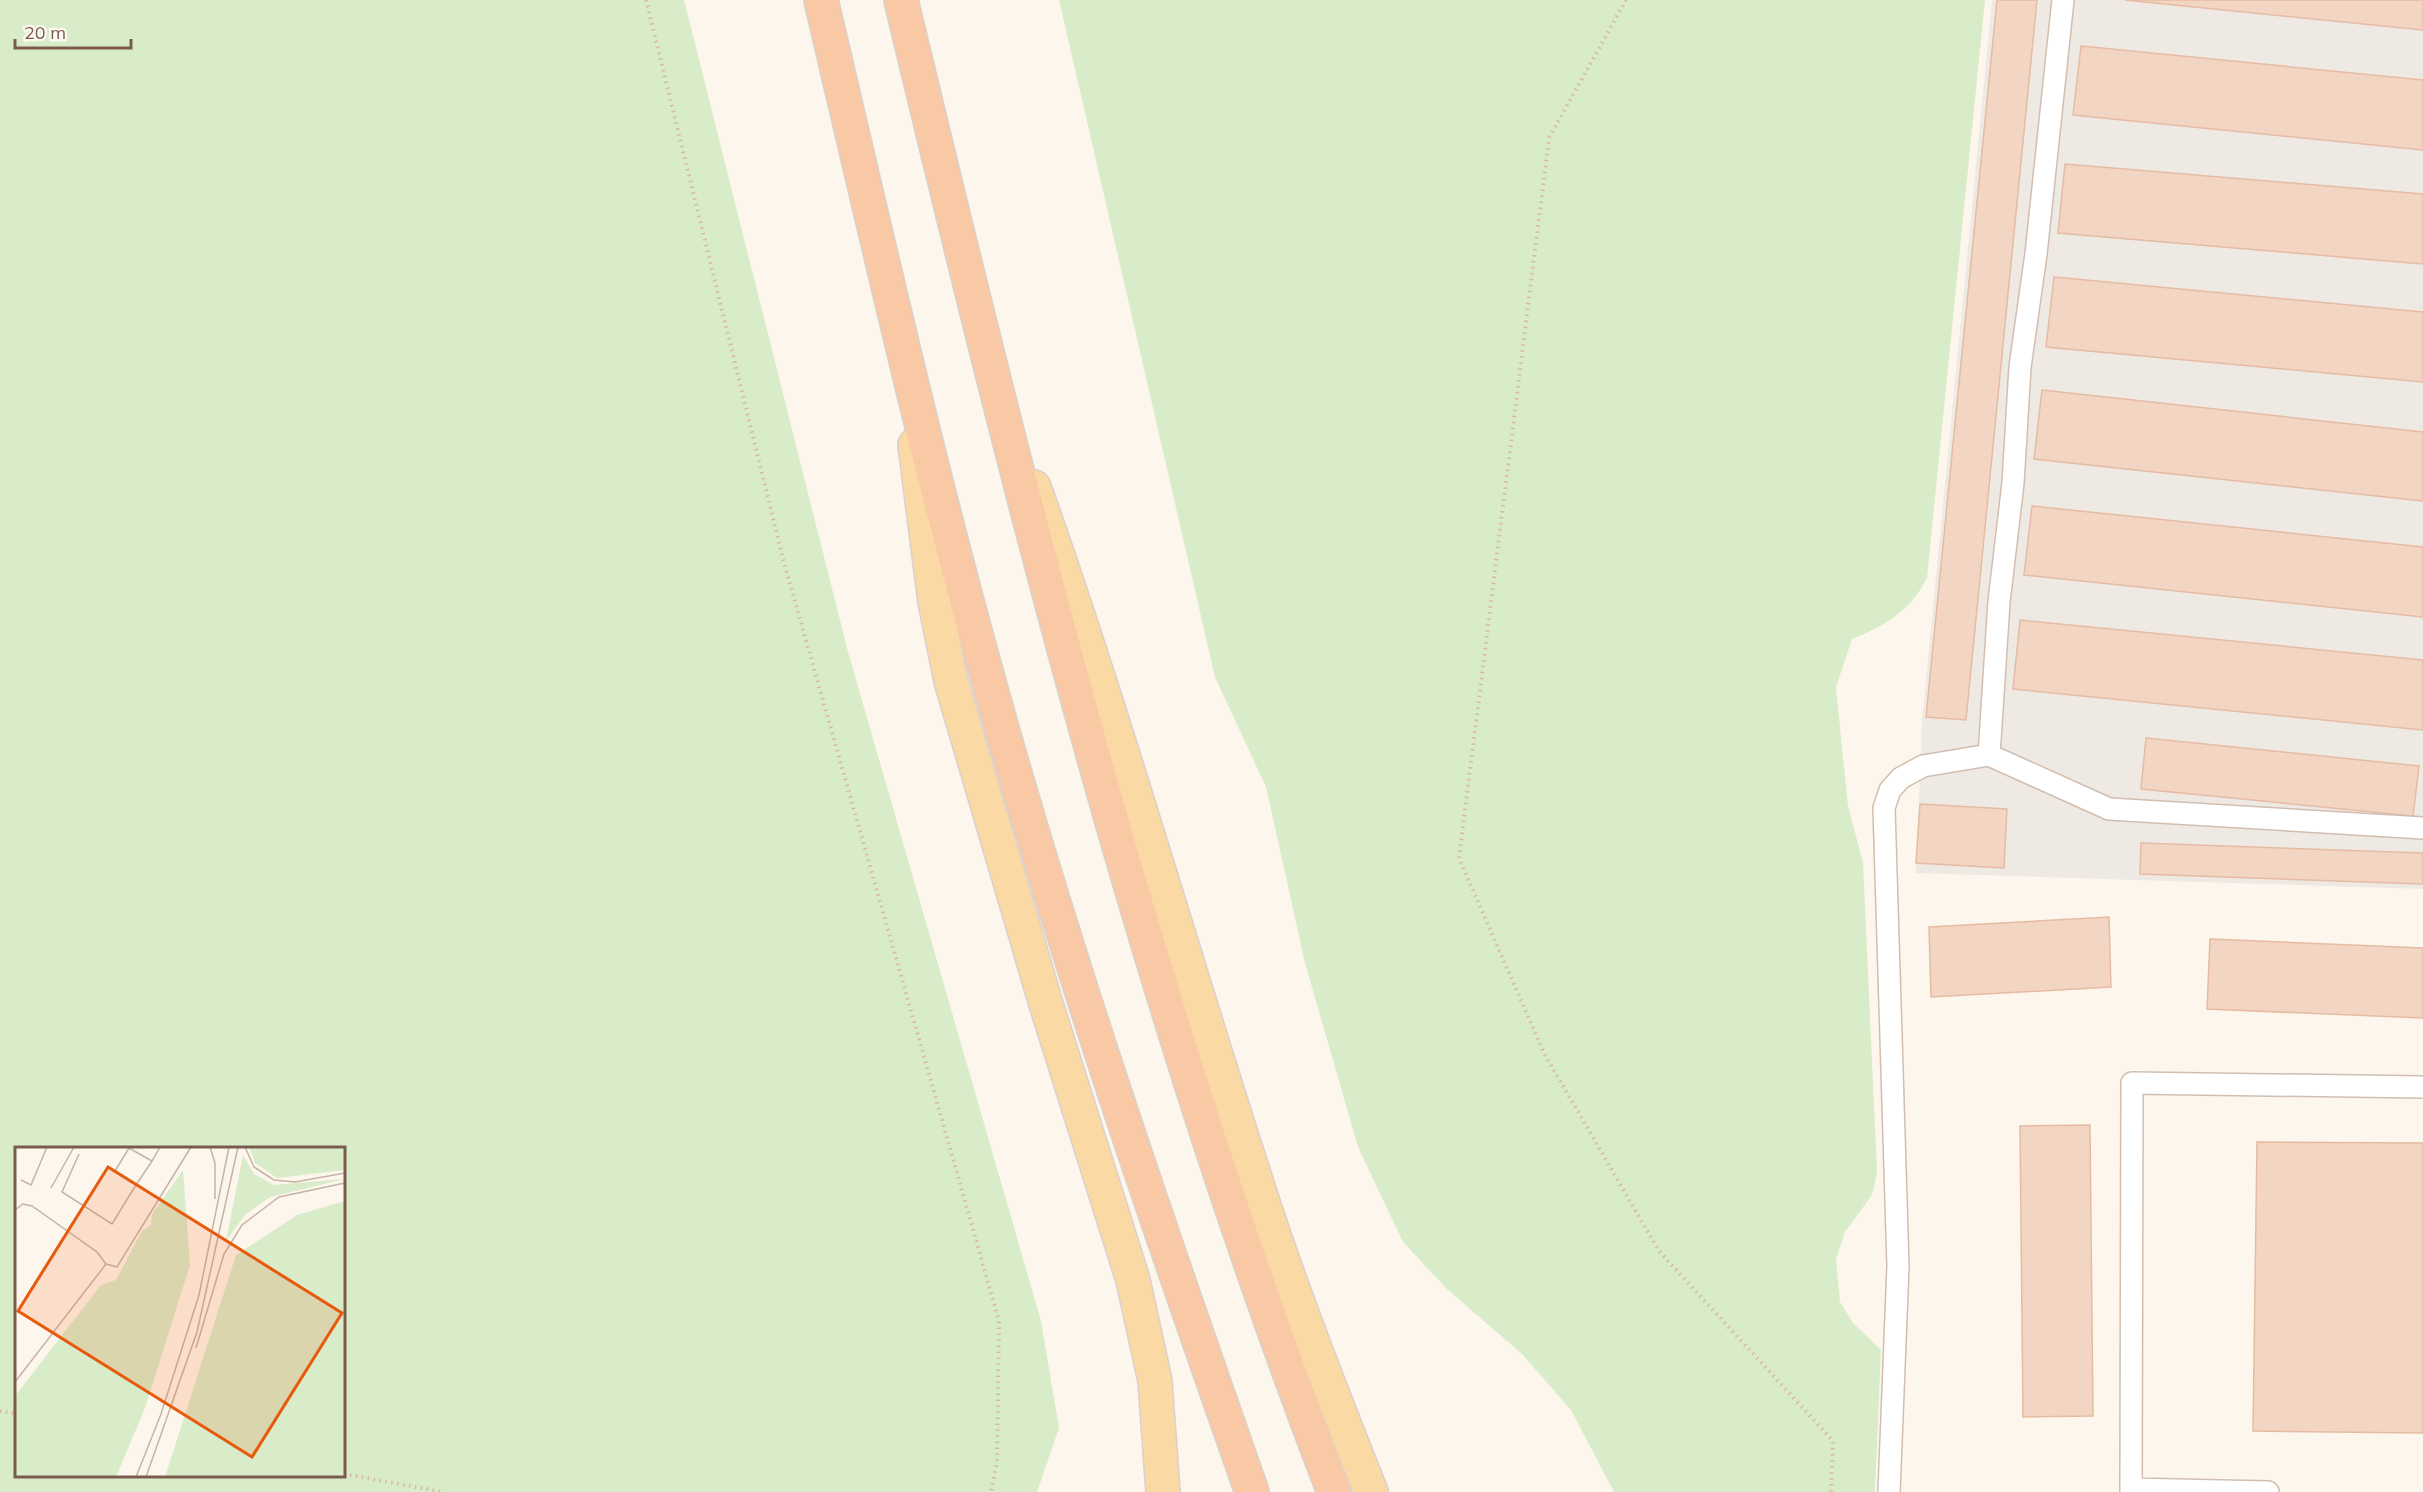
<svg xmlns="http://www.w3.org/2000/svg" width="2423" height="1492" font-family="Mulish,sans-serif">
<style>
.industrial{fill:#efe9e4}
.green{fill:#d8ecc9;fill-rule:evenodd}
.building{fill:#f3d5c3;stroke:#e6bba3;stroke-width:1.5}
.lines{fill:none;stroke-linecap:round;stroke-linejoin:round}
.service-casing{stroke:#d1beb0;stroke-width:24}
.primary-casing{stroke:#dad1cd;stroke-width:36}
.trunk-casing{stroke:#dad1cd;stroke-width:36}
.path{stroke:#d9b8a5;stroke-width:4;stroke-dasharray:1.5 4.5;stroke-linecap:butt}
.service{stroke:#fff;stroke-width:21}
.primary{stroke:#fbd9a5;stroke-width:33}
.trunk{stroke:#f9c8a4;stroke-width:33}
.inset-road{fill:none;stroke:#c5b3a7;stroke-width:1.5}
.view{fill:#e8590c;fill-opacity:0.15;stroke:#e8590c;stroke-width:3}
.inset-edge{fill:none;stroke:#7a5c4d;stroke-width:3}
</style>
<rect width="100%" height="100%" fill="#fdf6ec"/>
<!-- industrial -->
<path class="industrial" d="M 1992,0 L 2423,0 L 2423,889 L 1916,873 L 1922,721 Z"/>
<!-- green -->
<path class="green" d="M 0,0 L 684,0 L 848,652 L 1041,1321 L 1059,1428 L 1037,1492 L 0,1492 ZM 344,1148 L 344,1476 L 16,1476 L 16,1148 Z
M 1059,0 L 1985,0 L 1927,578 C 1911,610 1885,626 1852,639 L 1836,687 L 1848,806 L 1863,863 L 1877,1173 L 1872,1195 L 1845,1232 L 1836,1259 L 1840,1302 L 1853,1323 L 1881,1350 L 1875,1492 L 1614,1492 L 1571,1410 L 1523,1355 L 1446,1288 L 1403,1242 L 1358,1147 L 1305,963 L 1266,787 L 1215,677 Z"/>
<!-- building -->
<path class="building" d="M 1997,0 L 2037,0 L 1966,720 L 1926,717 Z
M 2125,0 L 2423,0 L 2423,30 Z
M 2081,46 L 2423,80 L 2423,150 L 2073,115 Z
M 2065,164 L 2423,194 L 2423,264 L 2058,233 Z
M 2054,277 L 2423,312 L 2423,382 L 2046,347 Z
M 2042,390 L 2423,432 L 2423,501 L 2034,459 Z
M 2032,506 L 2423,547 L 2423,617 L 2024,575 Z
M 2020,620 L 2423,660 L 2423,730 L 2013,689 Z
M 2146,738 L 2419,766 L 2413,816 L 2141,789 Z
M 1920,804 L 2007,809 L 2004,868 L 1916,863 Z
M 2141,843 L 2423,853 L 2423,884 L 2140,874 Z
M 2109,917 L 2111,987 L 1931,997 L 1929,927 Z
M 2210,939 L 2423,948 L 2423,1018 L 2207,1009 Z
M 2090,1125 L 2093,1416 L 2023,1417 L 2020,1126 Z
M 2257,1142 L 2423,1143 L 2423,1433 L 2253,1431 Z"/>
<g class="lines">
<defs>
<path id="service" d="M 1989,755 L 1999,602 L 2013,483 L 2020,367 L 2036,254 L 2063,0
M 2131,1489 L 2132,1083 L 2423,1087
M 1889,1492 L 1898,1266 L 1884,808 L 1890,790 L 1901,778 L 1923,766 L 1989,755 L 2109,809 L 2423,828
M 2131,1492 L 2131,1489 L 2268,1492"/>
<path id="primary" d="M 915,445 L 935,602 L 951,681 L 1046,1004 L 1133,1280 L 1155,1381 L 1163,1492
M 1034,487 C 1116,718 1182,954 1258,1187 C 1291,1290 1331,1391 1371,1492"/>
<path id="trunk" d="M 821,0 C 874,225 925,452 987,675 C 1063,951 1157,1222 1252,1492
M 901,0 C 1022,504 1147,1008 1334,1492"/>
</defs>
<!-- service casing -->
<use href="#service" class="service-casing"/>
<!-- primary casing -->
<use href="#primary" class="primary-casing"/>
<!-- trunk casing -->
<use href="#trunk" class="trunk-casing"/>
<!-- path -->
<path class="path" d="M 646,0 L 784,563 L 999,1321 L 997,1462 L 991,1492
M 1626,0 L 1549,138 L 1459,858 L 1545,1055 L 1659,1251 L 1833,1441 L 1831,1492
M 0,1411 L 16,1414
M 344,1474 L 443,1492"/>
<!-- service -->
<use href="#service" class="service"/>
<!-- primary -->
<use href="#primary" class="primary"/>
<!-- trunk -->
<use href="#trunk" class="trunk"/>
</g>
<!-- overview -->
<g transform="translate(15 1147)">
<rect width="330" height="330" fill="#fdf6ec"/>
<path d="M 234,0 L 330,0 L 330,23 L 262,31 L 240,16 ZM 228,8 L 239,27 L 259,38 L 330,32 L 255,50 L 230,68 L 211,94 ZM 168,23 L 175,118 L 130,261 L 101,330 L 0,330 L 0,249 L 86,138 L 101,133 L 127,84 L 136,78 L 137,67 ZM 330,54 L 330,330 L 150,330 L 221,108 L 282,68 Z" fill="#d8ecc9"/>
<path class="inset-road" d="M 195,0 L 200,16 L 200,52M 230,0 L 239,20 L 259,33 L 280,35 L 330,26M 64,7 L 47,45 L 97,77 L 121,38M 137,14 L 114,1 L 100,24 L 121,38 L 137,14 L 145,0M 6,33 L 16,38 L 32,0M 36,41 L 59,0M 0,63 L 8,57 L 17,59 L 82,105 L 91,117 L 102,120 L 176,0M 181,201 L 209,107 L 227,78 L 264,50 L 330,36M 0,235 L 91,117M 121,330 L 146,267 L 184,148 L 214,0M 131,330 L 182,185 L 223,0"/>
<path class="view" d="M 93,20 L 327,166 L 237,310 L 3,164 Z"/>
<rect width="330" height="330" class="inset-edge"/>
</g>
<!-- scale -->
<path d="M15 39v9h116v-9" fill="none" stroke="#7a5c4d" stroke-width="3"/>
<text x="24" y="39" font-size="18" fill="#7a5c4d" stroke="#fffaf3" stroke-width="4.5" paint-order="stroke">20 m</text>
</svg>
